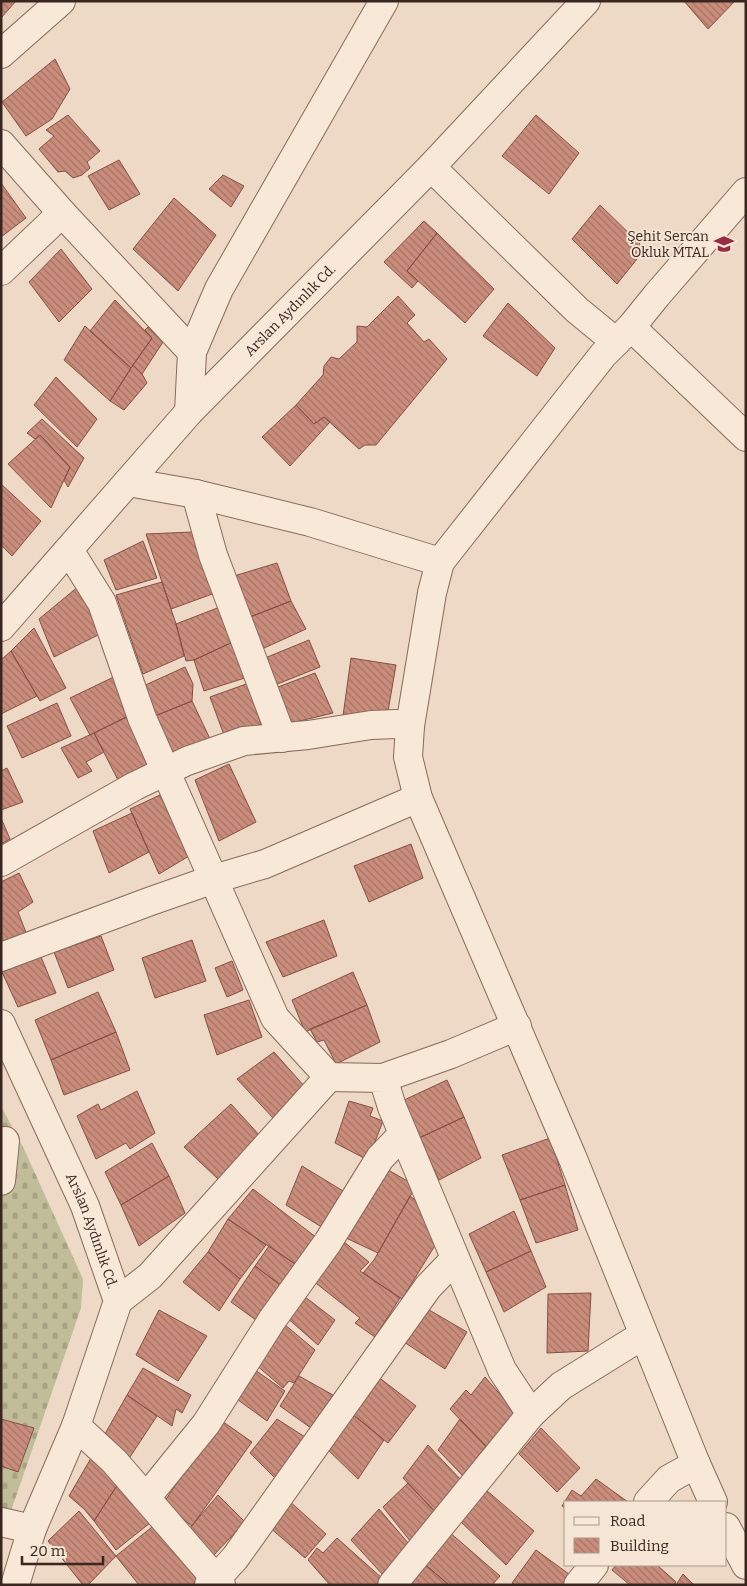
<svg xmlns="http://www.w3.org/2000/svg" width="747" height="1586" font-family="Bitter,serif">
<style>
.cemetery{fill:url(#cemetery-stones)}
.building{fill:url(#building-back-hatch);stroke:#864f42}
.lines{fill:none;stroke-linecap:round;stroke-linejoin:round}
.minor-casing{stroke:#886a5b;stroke-width:30}
.minor{stroke:#f8e8d8;stroke-width:28}
.labels{text-anchor:middle;stroke-width:4;stroke-linejoin:round;paint-order:stroke}
.poi-label{font-size:14px;fill:#38261f;stroke:#f5e5d4;text-anchor:end}
.street-label{font-size:14px;fill:#38261f;stroke:#f5e5d4}
</style>
<defs>
<pattern id="cemetery-stones" width="16" height="16" patternUnits="userSpaceOnUse" patternTransform="scale(1.25)"><rect width="16" height="16" fill="#c0bd98"/><path d="M2 7V4a2 2 0 0 1 4 0v3zM10 15v-3a2 2 0 0 1 4 0v3z" fill="#a6a283"/></pattern>
<pattern id="building-back-hatch" width="6" height="6" patternUnits="userSpaceOnUse" patternTransform="scale(1.25)"><rect width="6" height="6" fill="#ca8d7c"/><path d="M-1 5l2 2M0 0l6 6M5-1l2 2" fill="none" stroke="#a57365"/></pattern>
</defs>
<rect width="100%" height="100%" fill="#edd9c5"/>
<!-- cemetery -->
<path class="cemetery" d="M 1,1106 L 24,1149 L 83,1279 L 81,1308 L 12,1508 L 1,1545 Z"/>
<!-- building -->
<path class="building" d="M 1,1 L 16,1 L 1,18 Z
M 684,1 L 735,1 L 708,29 Z
M 55,59 L 70,89 L 52,119 L 26,136 L 2,102 Z
M 68,115 L 100,151 L 87,162 L 90,168 L 82,175 L 73,178 L 65,171 L 58,172 L 39,149 L 54,136 L 46,130 Z
M 536,115 L 579,153 L 549,194 L 502,156 Z
M 119,160 L 140,194 L 109,210 L 88,176 Z
M 223,175 L 244,186 L 231,207 L 209,189 Z
M 1,183 L 26,218 L 1,237 Z
M 174,198 L 216,235 L 178,291 L 133,249 Z
M 600,205 L 645,249 L 617,284 L 572,239 Z
M 424,221 L 437,233 L 407,271 L 418,281 L 412,288 L 384,262 Z
M 437,233 L 494,289 L 465,323 L 407,271 Z
M 61,249 L 92,289 L 59,322 L 29,282 Z
M 398,296 L 415,315 L 407,323 L 424,342 L 429,339 L 447,359 L 376,445 L 365,445 L 359,449 L 324,417 L 314,424 L 296,405 L 323,375 L 324,366 L 331,357 L 339,359 L 357,342 L 357,326 L 367,327 Z
M 115,300 L 152,338 L 131,368 L 90,331 Z
M 508,303 L 555,348 L 537,376 L 483,336 Z
M 85,326 L 131,368 L 110,401 L 64,360 Z
M 148,327 L 163,342 L 142,374 L 133,365 L 152,338 L 145,330 Z
M 133,365 L 142,374 L 147,383 L 124,410 L 110,401 Z
M 56,377 L 97,419 L 77,447 L 34,405 Z
M 296,405 L 314,424 L 324,417 L 330,422 L 290,466 L 262,437 Z
M 42,419 L 84,458 L 68,487 L 64,480 L 70,467 L 40,435 L 35,439 L 27,433 Z
M 40,435 L 70,467 L 51,508 L 8,464 Z
M 1,484 L 41,521 L 12,556 L 1,545 Z
M 193,532 L 215,593 L 171,609 L 146,534 Z
M 143,541 L 157,578 L 116,590 L 104,560 Z
M 277,563 L 291,601 L 250,617 L 234,576 Z
M 162,582 L 176,624 L 184,656 L 143,674 L 116,595 Z
M 79,586 L 100,634 L 54,657 L 39,619 Z
M 291,601 L 306,629 L 262,649 L 250,617 Z
M 225,605 L 235,641 L 194,660 L 186,661 L 176,624 Z
M 34,628 L 66,688 L 40,701 L 11,651 Z
M 309,640 L 320,667 L 275,685 L 265,658 Z
M 235,641 L 251,676 L 204,691 L 194,660 Z
M 11,651 L 37,696 L 1,714 L 1,660 Z
M 351,658 L 396,665 L 387,717 L 343,716 Z
M 185,667 L 193,684 L 192,701 L 155,716 L 141,687 Z
M 315,673 L 333,713 L 287,724 L 278,687 Z
M 120,674 L 133,714 L 90,735 L 70,698 Z
M 249,683 L 261,725 L 224,735 L 210,697 Z
M 192,701 L 212,743 L 171,757 L 155,716 Z
M 57,703 L 71,736 L 22,758 L 7,726 Z
M 128,716 L 149,763 L 118,780 L 94,733 Z
M 94,733 L 104,752 L 86,762 L 92,771 L 78,778 L 61,748 Z
M 229,764 L 256,822 L 219,841 L 195,780 Z
M 7,768 L 23,802 L 1,810 L 1,771 Z
M 160,795 L 189,856 L 159,874 L 130,809 Z
M 132,813 L 149,852 L 109,873 L 93,831 Z
M 1,818 L 10,839 L 1,844 Z
M 411,844 L 423,878 L 369,902 L 354,866 Z
M 19,873 L 33,902 L 18,912 L 27,935 L 1,944 L 1,882 Z
M 324,920 L 337,956 L 283,977 L 266,942 Z
M 101,936 L 114,970 L 68,988 L 54,952 Z
M 192,940 L 206,981 L 155,998 L 142,958 Z
M 41,957 L 56,993 L 18,1007 L 2,972 Z
M 232,961 L 243,990 L 227,997 L 215,968 Z
M 353,972 L 367,1005 L 305,1032 L 292,1000 Z
M 98,992 L 116,1032 L 51,1060 L 35,1020 Z
M 249,1000 L 262,1037 L 217,1055 L 204,1015 Z
M 367,1005 L 380,1042 L 336,1064 L 324,1040 L 317,1042 L 310,1029 Z
M 116,1032 L 130,1070 L 64,1095 L 51,1060 Z
M 274,1052 L 305,1087 L 273,1118 L 237,1079 Z
M 447,1080 L 464,1117 L 419,1138 L 402,1101 Z
M 137,1091 L 155,1133 L 130,1149 L 126,1143 L 96,1159 L 77,1116 L 98,1104 L 101,1110 Z
M 349,1101 L 373,1108 L 370,1116 L 383,1121 L 368,1160 L 335,1143 Z
M 231,1104 L 261,1137 L 218,1179 L 184,1147 Z
M 464,1117 L 481,1158 L 439,1180 L 419,1138 Z
M 550,1138 L 565,1185 L 520,1200 L 502,1155 Z
M 152,1143 L 169,1176 L 121,1205 L 105,1172 Z
M 302,1166 L 348,1194 L 328,1231 L 286,1205 Z
M 383,1167 L 416,1186 L 378,1253 L 344,1237 Z
M 169,1176 L 185,1213 L 139,1246 L 121,1205 Z
M 565,1185 L 578,1230 L 536,1243 L 520,1200 Z
M 253,1189 L 321,1241 L 298,1266 L 228,1219 Z
M 410,1196 L 432,1213 L 426,1226 L 439,1239 L 402,1299 L 363,1273 L 374,1260 Z
M 514,1211 L 531,1251 L 486,1272 L 469,1234 Z
M 228,1219 L 266,1245 L 240,1279 L 208,1252 Z
M 344,1242 L 369,1262 L 360,1271 L 400,1298 L 375,1337 L 355,1323 L 360,1318 L 312,1280 Z
M 269,1246 L 295,1264 L 283,1287 L 255,1266 Z
M 531,1251 L 546,1287 L 504,1312 L 486,1272 Z
M 208,1252 L 240,1279 L 219,1311 L 183,1282 Z
M 255,1266 L 283,1287 L 260,1323 L 231,1302 Z
M 300,1293 L 335,1320 L 318,1345 L 285,1316 Z
M 591,1293 L 588,1351 L 547,1353 L 548,1294 Z
M 424,1307 L 467,1332 L 445,1369 L 401,1340 Z
M 159,1310 L 207,1336 L 178,1381 L 136,1355 Z
M 284,1324 L 315,1350 L 294,1383 L 289,1381 L 283,1388 L 255,1364 Z
M 143,1368 L 191,1395 L 182,1413 L 176,1409 L 172,1426 L 127,1395 Z
M 255,1370 L 285,1391 L 267,1421 L 234,1397 Z
M 299,1376 L 333,1395 L 311,1428 L 280,1406 Z
M 377,1376 L 416,1406 L 388,1443 L 351,1413 Z
M 485,1377 L 517,1414 L 489,1450 L 450,1409 L 466,1390 L 471,1395 Z
M 127,1395 L 157,1416 L 126,1463 L 101,1441 Z
M 351,1413 L 384,1440 L 358,1479 L 325,1447 Z
M 1,1419 L 34,1428 L 18,1472 L 1,1466 Z
M 219,1419 L 252,1442 L 192,1526 L 163,1504 Z
M 277,1419 L 305,1437 L 275,1478 L 250,1453 Z
M 460,1419 L 486,1446 L 463,1476 L 438,1450 Z
M 541,1428 L 580,1468 L 557,1492 L 519,1454 Z
M 428,1445 L 462,1481 L 436,1513 L 403,1478 Z
M 94,1453 L 120,1481 L 94,1521 L 84,1509 L 69,1496 Z
M 596,1479 L 628,1502 L 566,1502 L 566,1509 L 562,1506 L 572,1490 L 581,1496 Z
M 120,1481 L 155,1519 L 116,1550 L 94,1521 Z
M 408,1483 L 436,1513 L 411,1542 L 383,1507 Z
M 486,1490 L 534,1531 L 506,1565 L 460,1521 Z
M 218,1495 L 245,1522 L 213,1556 L 189,1529 Z
M 287,1499 L 326,1534 L 305,1558 L 268,1526 Z
M 379,1509 L 409,1544 L 384,1576 L 351,1540 Z
M 79,1511 L 116,1556 L 88,1585 L 83,1585 L 48,1541 Z
M 157,1523 L 200,1578 L 192,1585 L 139,1585 L 116,1556 Z
M 448,1531 L 500,1576 L 492,1585 L 449,1585 L 422,1562 Z
M 337,1538 L 383,1579 L 378,1585 L 330,1585 L 308,1560 L 317,1548 L 323,1553 Z
M 536,1550 L 573,1577 L 567,1585 L 515,1585 L 512,1583 Z
M 422,1562 L 449,1585 L 406,1585 Z
M 616,1565 L 657,1565 L 676,1582 L 674,1585 L 630,1585 L 612,1570 Z
M 683,1574 L 694,1585 L 676,1585 Z"/>
<g class="lines">
<defs>
<g id="minor">
<path d="M 1,54 L 61,1"/>
<path d="M 1,144 L 62,213 L 192,352"/>
<path d="M 431,167 L 577,310 L 616,342"/>
<path d="M 1,271 L 62,213"/>
<path d="M 631,327 L 746,437"/>
<path d="M 189,412 L 192,352 L 219,289 L 384,1"/>
<path d="M 128,482 L 196,494 L 310,522 L 440,562"/>
<path d="M 196,494 L 213,555 L 282,738"/>
<path d="M 69,550 L 102,603 L 142,718 L 275,1018 L 329,1077 L 383,1078 L 392,1107 L 502,1370 L 531,1414 L 561,1386 L 643,1335"/>
<path id="s1" d="M 1,627 L 189,412 L 431,167 L 586,1"/>
<path d="M 1,862 L 135,786 L 187,761 L 244,741 L 308,735 L 371,725 L 397,724 L 410,726"/>
<path d="M 1,957 L 151,901 L 214,879 L 265,864 L 418,798"/>
<path id="s2" d="M 1,1024 L 85,1206 L 118,1301 L 76,1426 L 32,1529 L 15,1585"/>
<path d="M 383,1078 L 451,1054 L 517,1026"/>
<path d="M 1,1181 L 5,1141"/>
<path d="M 118,1301 L 150,1276 L 329,1077"/>
<path d="M 76,1426 L 114,1461 L 221,1585"/>
<path d="M 696,1464 L 573,1159 L 418,798 L 408,757 L 410,726 L 432,593 L 440,562 L 603,355 L 631,327 L 657,295 L 746,192"/>
<path d="M 146,1498 L 206,1424 L 272,1320 L 328,1242 L 380,1158 L 403,1134"/>
<path d="M 648,1502 L 669,1479 L 696,1464 L 713,1502"/>
<path d="M 1,1522 L 32,1529"/>
<path d="M 726,1527 L 746,1565"/>
<path d="M 209,1585 L 216,1579 L 235,1558 L 428,1287 L 455,1259"/>
<path d="M 392,1585 L 531,1414"/>
<path d="M 578,1585 L 594,1565"/>
</g>
</defs>
<!-- minor casing -->
<use href="#minor" class="minor-casing"/>
<!-- minor -->
<use href="#minor" class="minor"/>
</g>
<!-- icons -->
<defs>
<symbol id="school-bare" viewBox="-9 -9 18 18"><path d="M0-5L7-2L0 1L-7-2ZM-4 1L0 2.5L4 1V4Q0 6-4 4Z" fill="#952d42" stroke="#f5e5d4" stroke-width="2.5" paint-order="stroke"/></symbol>
</defs>
<g fill-rule="evenodd">
<use href="#school-bare" x="710" y="230" width="28" height="28"/>
</g>
<g class="labels">
<!-- poi labels -->
<g class="poi-label">
<text x="709" y="241">Şehit Sercan<tspan x="709" dy="16">Okluk MTAL</tspan></text>
</g>
<!-- street labels -->
<g class="street-label">
<text dy="5" stroke="none"><textPath href="#s1" startOffset="429">Arslan Aydınlık Cd.</textPath></text>
<text dy="5" stroke="none"><textPath href="#s2" startOffset="226">Arslan Aydınlık Cd.</textPath></text>
</g>
</g>
<!-- border -->
<rect width="747" height="1586" fill="none" stroke="#38261f" stroke-width="5"/>
<!-- legend -->
<rect x="564" y="1501" width="162" height="65" fill="#f5e5d4" stroke="#a9998c"/>
<rect x="574" y="1517" width="25" height="8" fill="#f8e8d8" stroke="#a9998c"/>
<text x="610" y="1526" font-size="15" fill="#38261f">Road</text>
<rect x="574" y="1538" width="25" height="15" fill="url(#building-back-hatch)" stroke="#a9998c"/>
<text x="610" y="1551" font-size="15" fill="#38261f">Building</text>
<!-- scale -->
<path d="M22 1556v8h81v-8" fill="none" stroke="#38261f" stroke-width="2.5"/>
<text x="30" y="1556" font-size="15" fill="#38261f" stroke="#f5e5d4" stroke-width="4" paint-order="stroke">20 m</text>
</svg>
